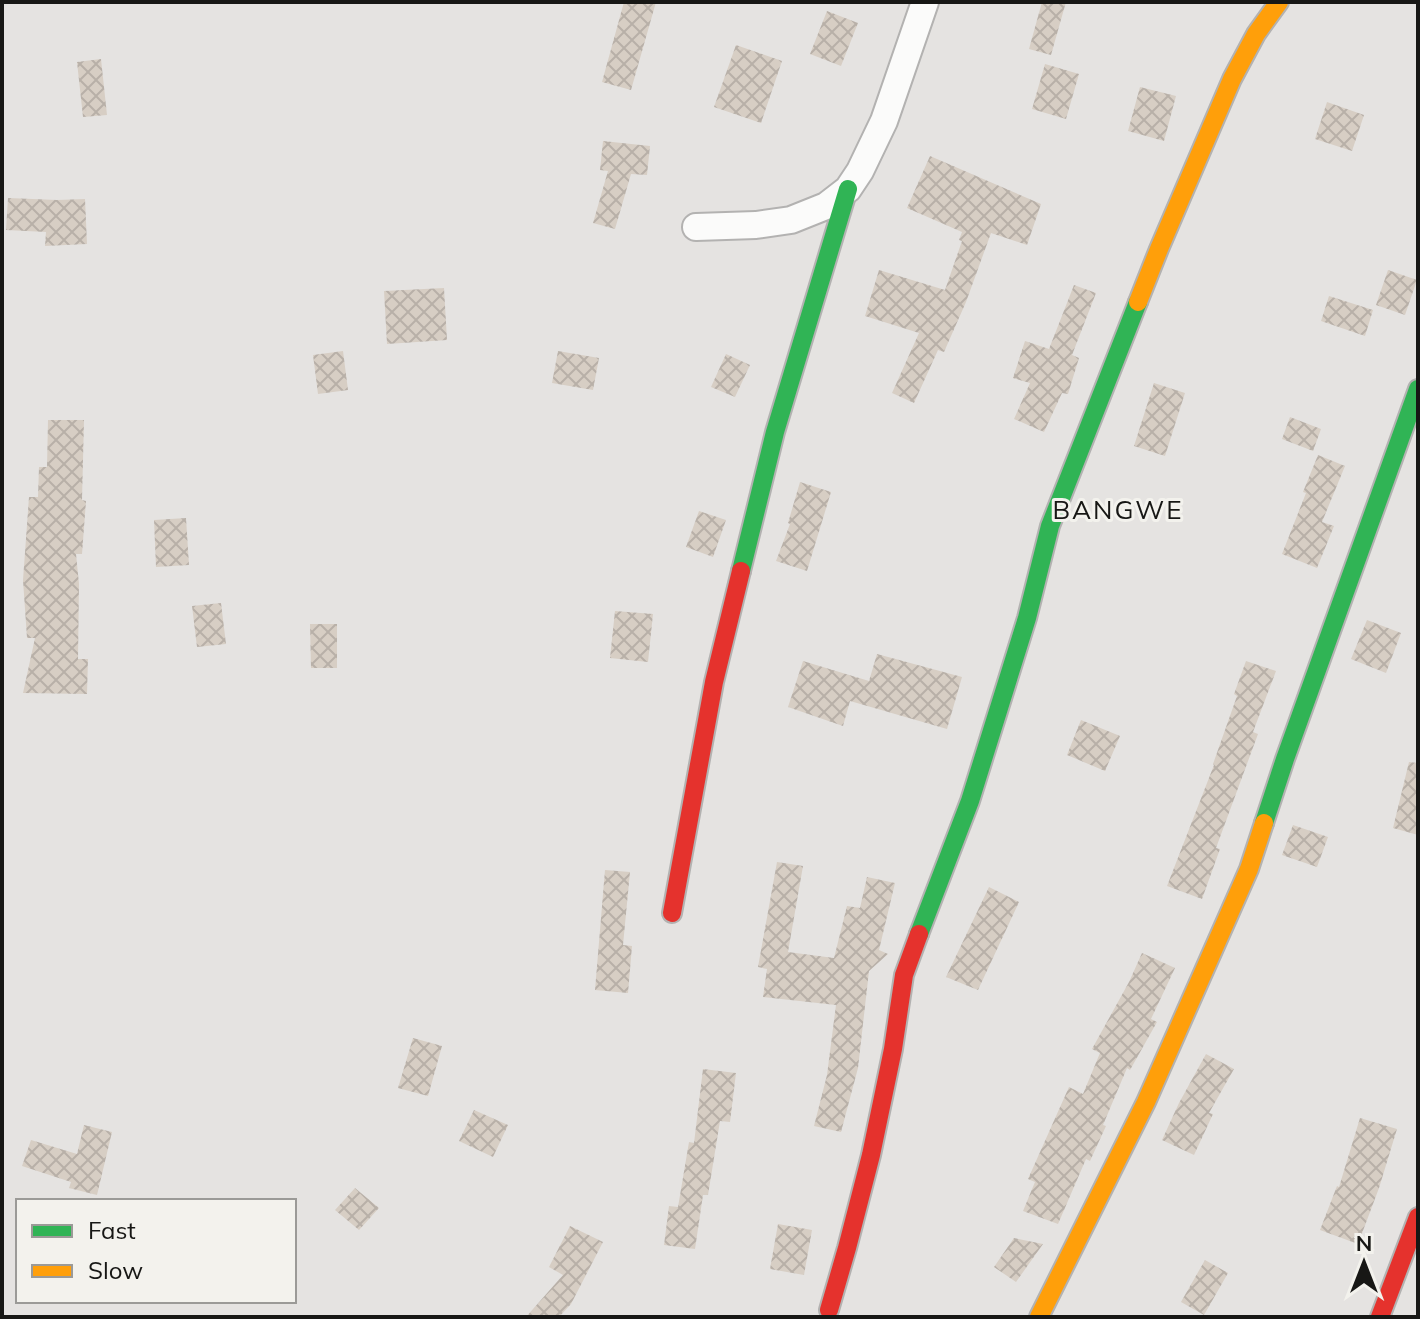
<svg xmlns="http://www.w3.org/2000/svg" width="1420" height="1319" font-family="Mulish,sans-serif">
<style>
.building{fill:url(#building-cross-hatch)}
.lines{fill:none;stroke-linecap:round;stroke-linejoin:round}
.street-casing{stroke:#b3b2b1;stroke-width:30}
.fast-casing{stroke:#b3b2b1;stroke-width:22}
.slow-casing{stroke:#b3b2b1;stroke-width:22}
.jam-casing{stroke:#b3b2b1;stroke-width:22}
.street{stroke:#fbfbfa;stroke-width:26}
.fast{stroke:#30b455;stroke-width:18}
.slow{stroke:#ff9f0a;stroke-width:18}
.jam{stroke:#e5322d;stroke-width:18}
.labels{text-anchor:middle;stroke-width:6;stroke-linejoin:round;paint-order:stroke}
.neighbourhood-label{font-size:26px;letter-spacing:2px;fill:#171715;stroke:#f3f2ed}
</style>
<defs>
<pattern id="building-cross-hatch" width="8" height="8" patternUnits="userSpaceOnUse" patternTransform="scale(2)"><rect width="8" height="8" fill="#d7cec4"/><path d="M0 0l8 8M0 8l8-8" fill="none" stroke="#b8b0a8"/></pattern>
</defs>
<rect width="100%" height="100%" fill="#e5e3e1"/>
<!-- building -->
<path class="building" d="M 624,2 L 656,2 L 631,90 L 602,82 Z
M 1042,2 L 1066,2 L 1051,55 L 1029,49 Z
M 827,11 L 858,23 L 841,66 L 810,54 Z
M 736,45 L 782,61 L 761,123 L 714,107 Z
M 101,59 L 107,115 L 83,117 L 77,62 Z
M 1045,64 L 1079,74 L 1066,119 L 1032,109 Z
M 1140,87 L 1176,96 L 1164,141 L 1128,131 Z
M 1327,102 L 1364,115 L 1352,151 L 1315,139 Z
M 603,141 L 650,146 L 647,175 L 631,174 L 615,229 L 593,223 L 608,171 L 600,170 Z
M 930,156 L 1041,204 L 1027,245 L 991,233 L 966,302 L 944,352 L 938,350 L 914,403 L 892,393 L 919,333 L 865,316 L 879,270 L 945,290 L 962,241 L 959,240 L 962,232 L 907,208 Z
M 8,198 L 57,200 L 85,199 L 87,244 L 45,246 L 46,232 L 6,230 Z
M 1388,270 L 1417,280 L 1405,315 L 1376,305 Z
M 1074,285 L 1096,293 L 1072,355 L 1079,358 L 1068,394 L 1062,393 L 1044,432 L 1014,419 L 1030,383 L 1013,378 L 1025,341 L 1049,349 Z
M 444,288 L 447,340 L 387,344 L 384,291 Z
M 1329,296 L 1373,310 L 1365,336 L 1321,321 Z
M 343,351 L 348,390 L 318,394 L 313,355 Z
M 558,351 L 599,358 L 593,390 L 552,383 Z
M 726,354 L 750,365 L 735,397 L 711,387 Z
M 1154,383 L 1185,393 L 1165,456 L 1134,446 Z
M 1290,417 L 1321,429 L 1313,451 L 1282,439 Z
M 48,420 L 84,420 L 82,500 L 86,501 L 82,554 L 76,554 L 79,584 L 78,659 L 88,659 L 87,694 L 23,693 L 35,638 L 27,638 L 23,580 L 29,497 L 38,497 L 39,467 L 47,467 Z
M 1318,455 L 1345,466 L 1322,522 L 1334,526 L 1317,568 L 1282,554 L 1306,493 L 1303,492 Z
M 800,482 L 831,492 L 807,571 L 776,561 L 790,524 L 788,523 Z
M 699,511 L 726,520 L 713,557 L 686,547 Z
M 186,518 L 189,565 L 156,567 L 154,520 Z
M 221,603 L 226,644 L 197,647 L 192,606 Z
M 615,611 L 653,614 L 648,662 L 610,658 Z
M 1367,620 L 1401,633 L 1386,673 L 1351,659 Z
M 310,624 L 337,624 L 337,668 L 311,668 Z
M 877,654 L 962,677 L 947,729 L 850,701 L 843,726 L 788,707 L 803,661 L 869,681 Z
M 1246,661 L 1276,671 L 1253,732 L 1258,734 L 1216,848 L 1220,849 L 1202,899 L 1167,886 L 1214,765 L 1213,764 L 1237,696 L 1234,694 Z
M 1081,720 L 1120,736 L 1105,771 L 1067,755 Z
M 1409,762 L 1418,763 L 1418,835 L 1393,828 Z
M 1293,825 L 1328,837 L 1317,867 L 1282,855 Z
M 777,862 L 803,866 L 788,952 L 834,958 L 847,906 L 860,908 L 867,877 L 895,883 L 879,950 L 888,954 L 869,971 L 858,1068 L 841,1132 L 814,1126 L 827,1075 L 836,1005 L 763,997 L 767,969 L 758,967 Z
M 605,870 L 630,872 L 623,945 L 632,946 L 628,993 L 595,990 Z
M 989,887 L 1019,902 L 978,990 L 946,977 Z
M 1142,953 L 1175,968 L 1151,1019 L 1157,1022 L 1130,1070 L 1127,1068 L 1103,1125 L 1106,1126 L 1090,1161 L 1086,1159 L 1058,1224 L 1023,1211 L 1035,1182 L 1028,1179 L 1069,1087 L 1083,1094 L 1100,1053 L 1092,1049 L 1129,982 Z
M 413,1038 L 442,1046 L 428,1096 L 398,1088 Z
M 1206,1054 L 1234,1069 L 1209,1113 L 1213,1114 L 1194,1155 L 1162,1140 L 1179,1103 Z
M 703,1069 L 736,1073 L 730,1122 L 720,1121 L 708,1195 L 703,1195 L 695,1249 L 664,1245 L 669,1206 L 678,1207 L 689,1142 L 694,1143 Z
M 474,1110 L 508,1125 L 493,1157 L 459,1141 Z
M 1360,1118 L 1397,1129 L 1379,1188 L 1358,1244 L 1320,1230 L 1337,1186 L 1339,1187 Z
M 84,1125 L 112,1132 L 97,1195 L 69,1188 L 71,1182 L 22,1166 L 31,1140 L 77,1154 Z
M 355,1188 L 379,1208 L 359,1230 L 335,1210 Z
M 778,1224 L 812,1230 L 804,1275 L 770,1269 Z
M 570,1226 L 603,1242 L 571,1304 L 559,1317 L 526,1317 L 563,1275 L 549,1267 Z
M 1014,1238 L 1043,1244 L 1016,1282 L 994,1267 Z
M 1205,1260 L 1228,1273 L 1204,1315 L 1181,1302 Z"/>
<g class="lines">
<defs>
<path id="street" d="M 696,227 L 756,225 L 791,220 L 826,206 L 848,189 L 860,171 L 884,121 L 925,2"/>
<path id="fast" d="M 741,571 L 775,432 L 848,189
M 1264,823 L 1285,759 L 1418,389
M 919,934 L 970,801 L 1027,618 L 1050,526 L 1138,302"/>
<path id="slow" d="M 1138,302 L 1159,249 L 1232,79 L 1256,34 L 1279,2
M 1039,1317 L 1146,1102 L 1249,869 L 1264,823"/>
<path id="jam" d="M 672,913 L 714,682 L 741,571
M 829,1310 L 847,1248 L 871,1155 L 893,1049 L 904,975 L 919,934
M 1380,1317 L 1418,1217"/>
</defs>
<!-- street casing -->
<use href="#street" class="street-casing"/>
<!-- fast casing -->
<use href="#fast" class="fast-casing"/>
<!-- slow casing -->
<use href="#slow" class="slow-casing"/>
<!-- jam casing -->
<use href="#jam" class="jam-casing"/>
<!-- street -->
<use href="#street" class="street"/>
<!-- fast -->
<use href="#fast" class="fast"/>
<!-- slow -->
<use href="#slow" class="slow"/>
<!-- jam -->
<use href="#jam" class="jam"/>
</g>
<g class="labels">
<!-- neighbourhood labels -->
<g class="neighbourhood-label">
<text x="1118" y="519">BANGWE</text>
</g>
</g>
<!-- border -->
<rect width="1420" height="1319" fill="none" stroke="#171715" stroke-width="8"/>
<!-- legend -->
<rect x="16" y="1199" width="280" height="104" fill="#f3f2ed" stroke="#9b9a97" stroke-width="2"/>
<rect x="32" y="1225" width="40" height="12" fill="#30b455" stroke="#9b9a97" stroke-width="2"/>
<text x="88" y="1239" font-size="24" fill="#171715">Fast</text>
<rect x="32" y="1265" width="40" height="12" fill="#ff9f0a" stroke="#9b9a97" stroke-width="2"/>
<text x="88" y="1279" font-size="24" fill="#171715">Slow</text>
<!-- north arrow -->
<g transform="translate(1364 1263)" stroke="#f3f2ed" stroke-width="6" paint-order="stroke">
<path d="M0-6L14 30L0 20L-14 30Z" fill="#171715"/>
<text y="-12" font-size="22" font-weight="bold" text-anchor="middle" fill="#171715">N</text>
</g>
</svg>
